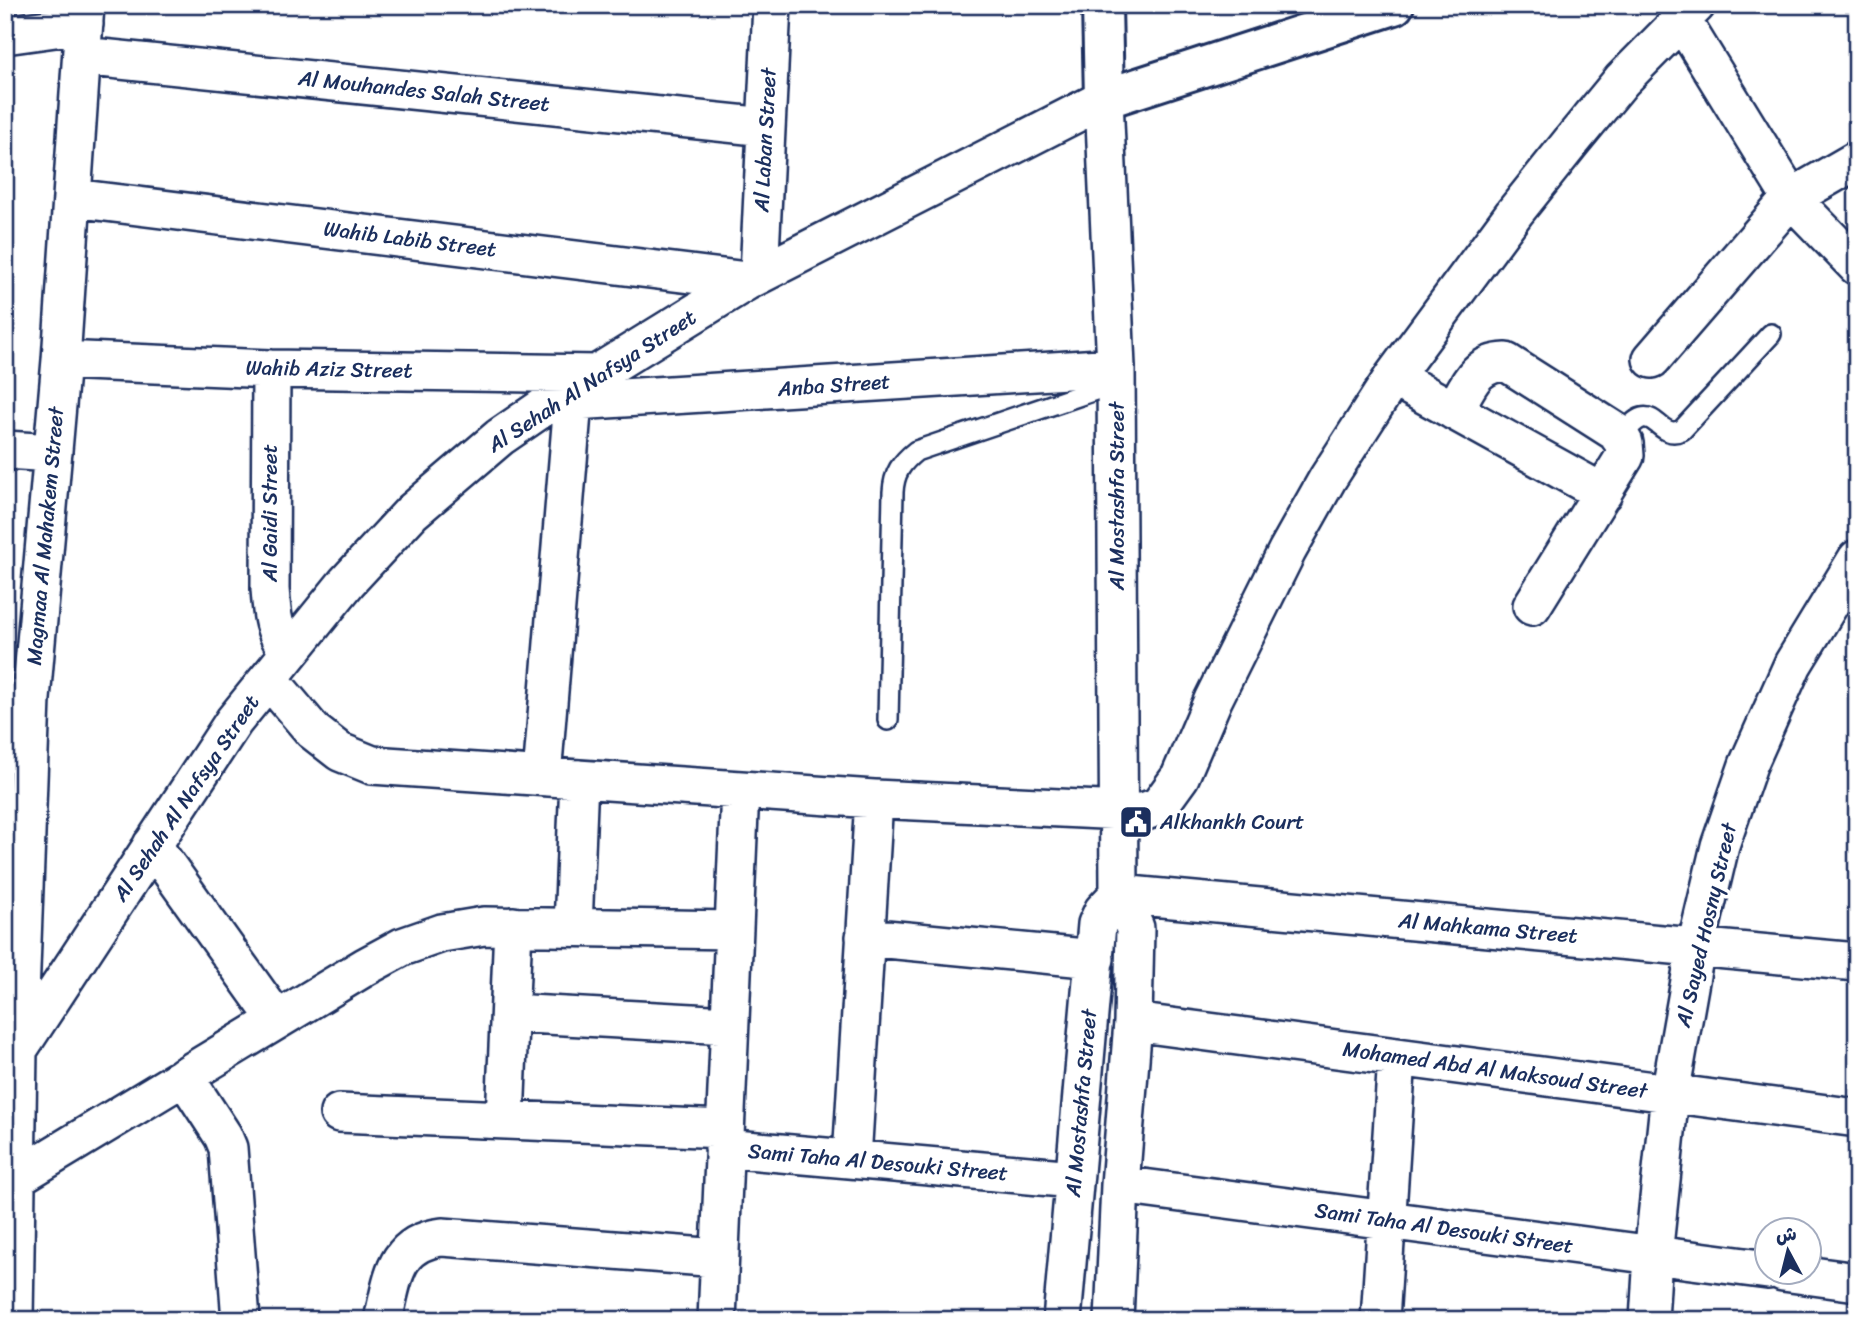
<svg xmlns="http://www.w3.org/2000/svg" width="1862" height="1325" font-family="Sriracha,'Playpen Sans Arabic',sans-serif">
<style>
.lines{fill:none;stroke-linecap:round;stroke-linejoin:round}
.service-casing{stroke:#1b2f5e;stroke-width:24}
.minor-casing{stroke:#1b2f5e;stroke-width:42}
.secondary-casing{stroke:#1b2f5e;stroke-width:44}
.service{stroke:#fff;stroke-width:19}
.minor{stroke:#fff;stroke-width:37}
.secondary{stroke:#fff;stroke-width:38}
.labels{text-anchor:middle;stroke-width:7;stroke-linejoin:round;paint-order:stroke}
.street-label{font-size:21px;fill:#1b2f5e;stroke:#fff}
.poi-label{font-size:21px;fill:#1b2f5e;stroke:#fff;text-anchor:start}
</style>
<rect width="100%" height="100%" fill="#fff"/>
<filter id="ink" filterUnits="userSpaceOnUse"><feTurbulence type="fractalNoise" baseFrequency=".0143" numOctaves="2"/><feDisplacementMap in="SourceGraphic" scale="14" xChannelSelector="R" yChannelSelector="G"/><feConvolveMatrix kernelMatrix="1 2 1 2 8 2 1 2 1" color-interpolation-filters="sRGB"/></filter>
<g filter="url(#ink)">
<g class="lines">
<defs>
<path id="service" d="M 1621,437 C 1626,431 1634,420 1642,418 C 1657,414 1662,439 1682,430 L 1771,334
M 888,720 L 893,492 C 894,473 901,463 916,451 L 1116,383"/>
<path id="minor" d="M 1681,19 L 1791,198 L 1857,266
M 5,35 L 84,24
M 82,56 L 766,127
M 73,198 L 747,281
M 759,275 L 772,5
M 1652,359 L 1791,198 L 1857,160
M 61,360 L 271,369 L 598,374
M 271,369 L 270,589 C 272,618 273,629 289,653
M 1393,377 L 1603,493
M 559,402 L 1116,367
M 1454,411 C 1468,387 1474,363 1506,362 L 1616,432 L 1624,443 L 1625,456 L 1532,606
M 5,450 L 53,453
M 269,679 L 313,731 L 340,752 L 372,765 L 874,799 L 1143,812 L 1159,806 L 1180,777 L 1213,700 L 1287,551 L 1328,478 L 1393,377 L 1515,212 L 1571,142 L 1622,80 L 1696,5
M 542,776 L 573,401
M 152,845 L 277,1020
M 1119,894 L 1857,962
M 573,927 L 579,779
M 865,937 L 1095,959
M 510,1013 L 729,1025
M 1133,1022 L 1857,1118
M 18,1050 L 234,721 L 347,582 L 412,512 L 500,437 L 551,402 L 747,281 L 1104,99 L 1116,367 L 1119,894 L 1135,928 L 1133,1022 L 1120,1185 L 1114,1320
M 184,1076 L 223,1136 L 228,1148 L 241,1320
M 339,1113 L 725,1129
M 505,1120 L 513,926
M 724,1148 L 1074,1179
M 852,1159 L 874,799
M 16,1178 L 365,967 L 402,947 L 442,933 L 484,926 L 734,930
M 1120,1185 L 1768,1270
M 1783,1272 L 1857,1282
M 14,1320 L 18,1050 L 31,699 L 61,360 L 85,5
M 383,1320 C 393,1280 393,1243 442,1237 L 719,1258
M 717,1320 L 740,790
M 1062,1320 L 1097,924 L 1103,911 L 1119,894
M 1380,1320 L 1397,1057
M 1649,1320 L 1653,1256 L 1670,1094 L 1696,947 L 1720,846 L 1748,765 L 1793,664 L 1857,559"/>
<path id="secondary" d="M 1102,5 L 1104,99 L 1394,5"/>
</defs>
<!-- service casing -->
<use href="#service" class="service-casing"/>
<!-- minor casing -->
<use href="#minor" class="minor-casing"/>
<!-- secondary casing -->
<use href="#secondary" class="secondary-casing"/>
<!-- service -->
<use href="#service" class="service"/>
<!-- minor -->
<use href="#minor" class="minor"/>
<!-- secondary -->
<use href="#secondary" class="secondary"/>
</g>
</g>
<!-- icons -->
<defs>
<symbol id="civic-square" viewBox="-11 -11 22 22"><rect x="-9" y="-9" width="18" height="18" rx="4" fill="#1b2f5e" stroke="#fff"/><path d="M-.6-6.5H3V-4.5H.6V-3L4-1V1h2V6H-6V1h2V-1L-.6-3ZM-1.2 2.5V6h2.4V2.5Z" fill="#fff"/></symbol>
</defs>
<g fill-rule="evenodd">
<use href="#civic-square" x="1117" y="803" width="38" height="38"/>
</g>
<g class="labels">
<!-- street labels -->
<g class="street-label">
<text transform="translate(424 91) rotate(6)" y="7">Al Mouhandes Salah Street</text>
<text transform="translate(765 140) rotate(-87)" y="7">Al Laban Street</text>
<text transform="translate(410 239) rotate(7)" y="7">Wahib Labib Street</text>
<text transform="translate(329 369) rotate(1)" y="7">Wahib Aziz Street</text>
<text transform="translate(592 381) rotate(-33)" y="7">Al Sehah Al Nafsya Street</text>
<text transform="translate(834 385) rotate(-4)" y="7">Anba Street</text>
<text transform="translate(1117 496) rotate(-90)" y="7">Al Mostashfa Street</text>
<text transform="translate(270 513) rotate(-90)" y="7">Al Gaidi Street</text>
<text transform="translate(45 536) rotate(-85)" y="7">Magmaa Al Mahakem Street</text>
<text transform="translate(186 798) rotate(-56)" y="7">Al Sehah Al Nafsya Street</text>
<text transform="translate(1706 925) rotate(-77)" y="7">Al Sayed Hosny Street</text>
<text transform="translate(1488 928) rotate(5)" y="7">Al Mahkama Street</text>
<text transform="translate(1495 1070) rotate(8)" y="7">Mohamed Abd Al Maksoud Street</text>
<text transform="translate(1081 1103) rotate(-85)" y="7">Al Mostashfa Street</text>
<text transform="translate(878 1162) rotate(5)" y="7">Sami Taha Al Desouki Street</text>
<text transform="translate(1444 1228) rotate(8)" y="7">Sami Taha Al Desouki Street</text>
</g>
<!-- poi labels -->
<g class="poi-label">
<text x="1160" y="829">Alkhankh Court</text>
</g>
</g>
<!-- margin -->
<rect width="1862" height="1325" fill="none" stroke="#fff" stroke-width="28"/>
<rect x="14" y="14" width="1834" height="1297" fill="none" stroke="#1b2f5e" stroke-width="2.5" filter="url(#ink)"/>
<!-- north arrow -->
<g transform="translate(1788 1251) rotate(353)"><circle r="33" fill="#ffffff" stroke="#a4acbf" stroke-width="2"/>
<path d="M0-5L12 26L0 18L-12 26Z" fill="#1b2f5e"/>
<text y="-10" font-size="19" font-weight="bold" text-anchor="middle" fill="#1b2f5e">ش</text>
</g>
</svg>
